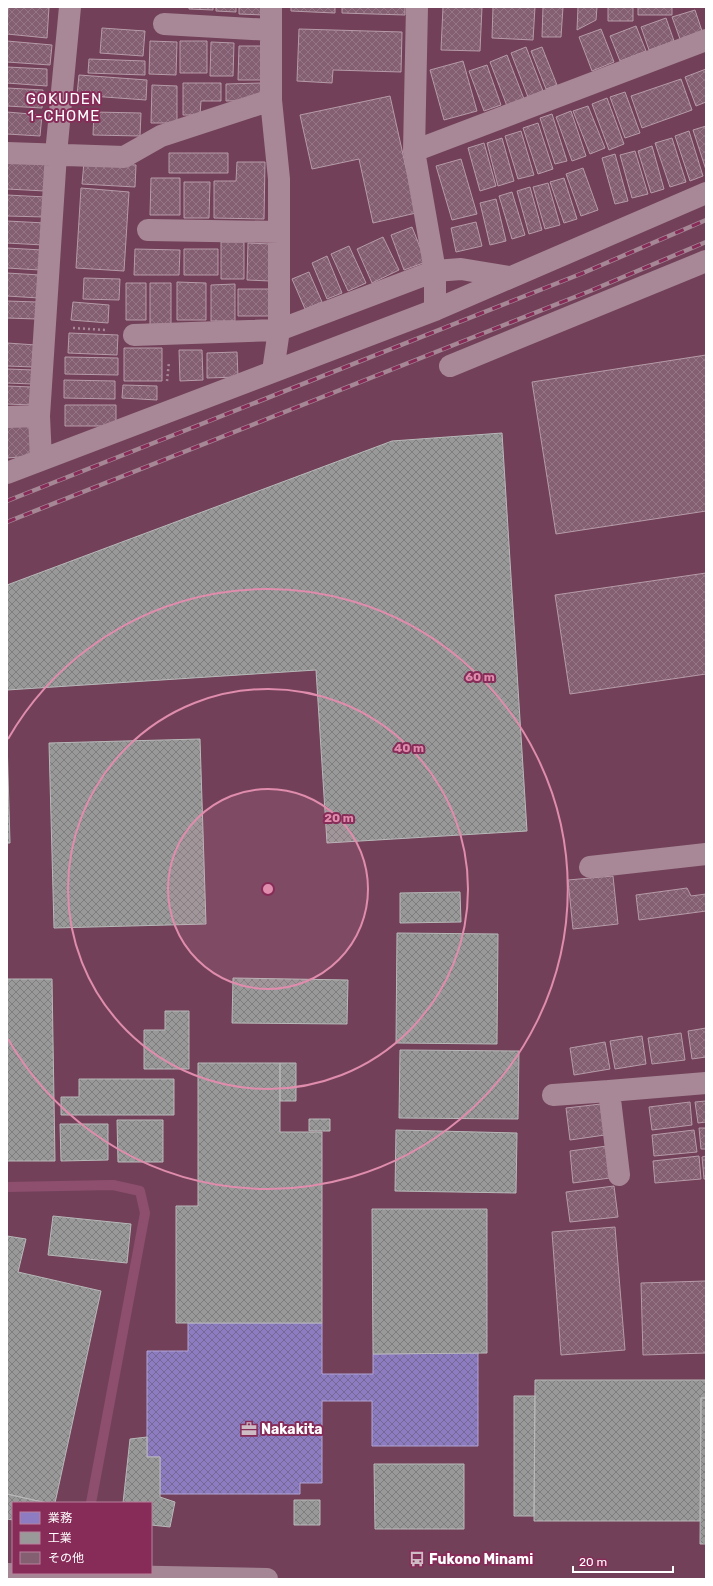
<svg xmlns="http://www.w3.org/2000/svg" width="713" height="1586" font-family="Rubik,'Noto Sans JP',sans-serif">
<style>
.offices{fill:url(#offices-cross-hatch);stroke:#b0a3d5}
.industry{fill:url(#industry-cross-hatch);stroke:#b8b8b8}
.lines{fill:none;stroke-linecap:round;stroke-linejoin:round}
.stream{stroke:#8e4f6e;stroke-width:10}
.building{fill:url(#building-cross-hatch);stroke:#b69ba8}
.path{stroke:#a88897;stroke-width:2.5;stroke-dasharray:2 3;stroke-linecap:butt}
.minor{stroke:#a88897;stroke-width:22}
.major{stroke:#a58695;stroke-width:22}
.rail-casing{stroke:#a68795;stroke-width:4.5}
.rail{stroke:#872c58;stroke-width:3;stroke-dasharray:9;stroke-linecap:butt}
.ring{fill:none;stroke:#e08cad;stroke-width:2}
.labels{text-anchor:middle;stroke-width:4;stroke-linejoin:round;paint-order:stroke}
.poi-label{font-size:14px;font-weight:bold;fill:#fff;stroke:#872c58;text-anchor:start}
.neighbourhood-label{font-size:15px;letter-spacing:1px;fill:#fff;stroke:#872c58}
.centre{fill:#e08cad;stroke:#872c58;stroke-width:2}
.ring-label{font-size:12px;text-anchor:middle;font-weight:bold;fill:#e08cad;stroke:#872c58;stroke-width:4;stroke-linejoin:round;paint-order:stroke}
</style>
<defs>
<pattern id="offices-cross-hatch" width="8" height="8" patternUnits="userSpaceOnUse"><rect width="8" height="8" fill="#8e7cc3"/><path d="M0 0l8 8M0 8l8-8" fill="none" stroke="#746993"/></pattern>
<pattern id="industry-cross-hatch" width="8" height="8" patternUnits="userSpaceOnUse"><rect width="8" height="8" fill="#999"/><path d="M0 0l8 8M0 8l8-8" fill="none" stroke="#7e7e7e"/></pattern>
<pattern id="building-cross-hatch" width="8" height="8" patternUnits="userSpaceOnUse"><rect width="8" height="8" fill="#845e71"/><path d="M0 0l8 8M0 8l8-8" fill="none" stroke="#967686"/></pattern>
</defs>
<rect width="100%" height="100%" fill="#724159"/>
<!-- offices -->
<path class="offices" d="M 188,1323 L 322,1323 L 322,1374 L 373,1374 L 373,1354 L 478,1353 L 478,1446 L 372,1446 L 372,1401 L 322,1401 L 322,1483 L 300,1483 L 300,1494 L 160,1494 L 160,1457 L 147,1457 L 147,1351 L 188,1351 Z"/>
<!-- industry -->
<path class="industry" d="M 502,433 L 527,831 L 327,843 L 316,670 L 7,690 L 7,585 L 392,441 Z
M 7,739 L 10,843 L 7,843 Z
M 200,739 L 206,924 L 54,928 L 49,743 Z
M 460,892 L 461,922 L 400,923 L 400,893 Z
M 397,933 L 498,934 L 497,1044 L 396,1043 Z
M 233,978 L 348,980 L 347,1024 L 232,1023 Z
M 7,979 L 52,979 L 55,1161 L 7,1161 Z
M 165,1011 L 189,1011 L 189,1069 L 144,1069 L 144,1030 L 165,1030 Z
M 400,1050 L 519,1051 L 518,1119 L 399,1118 Z
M 198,1063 L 280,1063 L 280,1132 L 322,1132 L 322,1323 L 176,1323 L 176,1206 L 198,1206 Z
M 280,1063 L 296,1063 L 296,1101 L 280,1101 Z
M 79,1079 L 174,1079 L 174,1115 L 61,1115 L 61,1097 L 79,1097 Z
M 309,1119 L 330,1119 L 330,1131 L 309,1131 Z
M 117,1120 L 163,1120 L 163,1162 L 118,1162 Z
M 60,1124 L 108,1124 L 108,1160 L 61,1161 Z
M 396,1130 L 517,1133 L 516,1193 L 395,1191 Z
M 372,1209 L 487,1209 L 487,1353 L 373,1354 Z
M 53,1216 L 131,1224 L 127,1263 L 48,1255 Z
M 7,1236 L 26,1239 L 18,1272 L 101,1291 L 55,1503 L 47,1503 L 7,1494 Z
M 535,1380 L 706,1380 L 706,1398 L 701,1398 L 700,1521 L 534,1521 Z
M 514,1396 L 535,1396 L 534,1516 L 514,1516 Z
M 701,1398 L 706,1398 L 706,1544 L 700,1544 Z
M 147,1437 L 147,1457 L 160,1457 L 160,1497 L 175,1502 L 170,1527 L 151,1525 L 151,1503 L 123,1503 L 130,1439 Z
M 374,1464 L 464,1464 L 464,1529 L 375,1529 Z
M 7,1494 L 47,1503 L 13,1503 L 13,1520 L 7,1519 Z
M 294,1500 L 320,1500 L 320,1525 L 294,1525 Z"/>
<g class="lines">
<!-- stream -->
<path class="stream" d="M 7,1187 L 113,1185 L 140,1191 L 145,1213 L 91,1503"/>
</g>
<!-- building -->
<path class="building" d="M 8,7 L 49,7 L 47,38 L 7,34 Z
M 189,7 L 213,7 L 213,10 L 189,9 Z
M 216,7 L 236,7 L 236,12 L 216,11 Z
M 239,7 L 264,7 L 264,15 L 239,14 Z
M 291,7 L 335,7 L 335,13 L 291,11 Z
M 342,7 L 405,7 L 405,15 L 342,13 Z
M 443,7 L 482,7 L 480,51 L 441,50 Z
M 493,7 L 535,7 L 533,40 L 492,38 Z
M 543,7 L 563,7 L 561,37 L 542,37 Z
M 578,7 L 597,7 L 596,20 L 577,30 Z
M 608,7 L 633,7 L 633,21 L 608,21 Z
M 638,7 L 672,7 L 672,15 L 638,15 Z
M 695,10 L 702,31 L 680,39 L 672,17 Z
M 666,18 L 674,41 L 649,50 L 641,27 Z
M 636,26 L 646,51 L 620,61 L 610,36 Z
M 102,28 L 145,31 L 143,56 L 100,53 Z
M 299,29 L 402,32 L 401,72 L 333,70 L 332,83 L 297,81 Z
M 601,29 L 614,62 L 592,71 L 579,37 Z
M 7,41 L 52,45 L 50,65 L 7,62 Z
M 150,41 L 177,42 L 176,75 L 149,74 Z
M 180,41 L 207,41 L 207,73 L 180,73 Z
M 211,42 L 234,43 L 233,76 L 210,76 Z
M 239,46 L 266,46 L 265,80 L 238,80 Z
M 526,47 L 543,91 L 528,97 L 511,53 Z
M 542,47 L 557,85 L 546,89 L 531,51 Z
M 507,55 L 524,99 L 507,106 L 490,62 Z
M 89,59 L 145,61 L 145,75 L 88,73 Z
M 463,61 L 477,111 L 444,120 L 430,70 Z
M 487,65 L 501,105 L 484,111 L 469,71 Z
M 7,67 L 47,69 L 47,86 L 7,83 Z
M 706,69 L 706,102 L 696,106 L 685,77 Z
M 79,75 L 147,80 L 146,100 L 77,95 Z
M 681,79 L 692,110 L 642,128 L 631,96 Z
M 183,83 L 221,83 L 221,101 L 201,101 L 200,115 L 183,115 Z
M 262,83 L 262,100 L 226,101 L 226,84 Z
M 152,85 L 177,86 L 177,123 L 151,123 Z
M 7,88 L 43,90 L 42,108 L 7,106 Z
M 625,92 L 640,133 L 625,138 L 610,97 Z
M 390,96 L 416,213 L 373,223 L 359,159 L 312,169 L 300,115 Z
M 607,98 L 624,144 L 609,150 L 592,104 Z
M 588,106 L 605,148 L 590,154 L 573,111 Z
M 571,111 L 586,156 L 572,161 L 556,117 Z
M 7,112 L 42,115 L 40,136 L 7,134 Z
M 94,112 L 141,113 L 140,136 L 93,135 Z
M 552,114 L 567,161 L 555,164 L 540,118 Z
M 538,123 L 553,169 L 538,174 L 523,128 Z
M 706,126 L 706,170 L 693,130 Z
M 521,131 L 534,175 L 518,179 L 505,136 Z
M 689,131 L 703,176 L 690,181 L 675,136 Z
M 502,138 L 514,181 L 498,186 L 487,143 Z
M 672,138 L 686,182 L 670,187 L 655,143 Z
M 484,143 L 496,186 L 480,191 L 468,148 Z
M 652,146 L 664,189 L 651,193 L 638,151 Z
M 635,151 L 648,194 L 632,198 L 620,155 Z
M 169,153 L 228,153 L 228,173 L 169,173 Z
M 615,154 L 628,201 L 615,204 L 602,158 Z
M 461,159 L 477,214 L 452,220 L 436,166 Z
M 7,161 L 46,162 L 45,191 L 7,189 Z
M 84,162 L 136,165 L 135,187 L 82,184 Z
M 237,162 L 265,162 L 264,219 L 214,218 L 214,181 L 236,181 Z
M 583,168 L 598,210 L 581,216 L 566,174 Z
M 151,178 L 180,178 L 180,215 L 150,215 Z
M 564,178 L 577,219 L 564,223 L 550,182 Z
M 184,182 L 210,182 L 209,218 L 184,218 Z
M 548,183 L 560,225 L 545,229 L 533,187 Z
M 530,187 L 542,230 L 529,234 L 517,191 Z
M 81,188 L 129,192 L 124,271 L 76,268 Z
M 512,192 L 525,235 L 512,239 L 499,196 Z
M 7,195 L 46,197 L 45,217 L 7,216 Z
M 496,199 L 506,241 L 490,245 L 480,203 Z
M 7,221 L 45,223 L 43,245 L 7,243 Z
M 476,222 L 482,246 L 456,252 L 451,228 Z
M 412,227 L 426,262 L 404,270 L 391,235 Z
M 383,237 L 399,270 L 372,283 L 357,249 Z
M 221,242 L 244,242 L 244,279 L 221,279 Z
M 248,243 L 271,244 L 270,281 L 247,280 Z
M 349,246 L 366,283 L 348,291 L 331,254 Z
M 7,248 L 42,250 L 40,270 L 7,268 Z
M 135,249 L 180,250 L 179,275 L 134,275 Z
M 184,249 L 218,249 L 218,275 L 184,275 Z
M 327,256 L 342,293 L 327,299 L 312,263 Z
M 309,272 L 322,302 L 305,309 L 292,279 Z
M 7,273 L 40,275 L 39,298 L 7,296 Z
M 84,278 L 120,279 L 119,300 L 83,299 Z
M 177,282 L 206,283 L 206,320 L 177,320 Z
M 126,283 L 146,283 L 146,320 L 126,320 Z
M 150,283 L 171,283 L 171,325 L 150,325 Z
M 235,284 L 235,321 L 211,321 L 211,285 Z
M 238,289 L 274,289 L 274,316 L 238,316 Z
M 7,301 L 37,302 L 37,319 L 7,318 Z
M 73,302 L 109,305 L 108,323 L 71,320 Z
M 69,333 L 118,335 L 117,355 L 68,353 Z
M 7,343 L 36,345 L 34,367 L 7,366 Z
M 124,348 L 162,348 L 162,381 L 124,381 Z
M 179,350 L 202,350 L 203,380 L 180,381 Z
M 237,352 L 238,377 L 207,378 L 207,353 Z
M 706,355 L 706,511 L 556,534 L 532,382 Z
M 65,357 L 118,358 L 118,375 L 65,374 Z
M 7,369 L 34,370 L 33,384 L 7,383 Z
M 64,380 L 115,381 L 115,399 L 64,398 Z
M 123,385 L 157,386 L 157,400 L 122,398 Z
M 7,386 L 32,387 L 32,405 L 7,404 Z
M 65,405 L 116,405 L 116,426 L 65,426 Z
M 31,425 L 32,456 L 7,458 L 7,426 Z
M 706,573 L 706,674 L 570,694 L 555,595 Z
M 613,876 L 618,924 L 573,929 L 568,880 Z
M 687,888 L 691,896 L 706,894 L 706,911 L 639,920 L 636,895 Z
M 706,1028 L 706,1057 L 692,1059 L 688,1031 Z
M 681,1033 L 685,1060 L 652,1064 L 648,1038 Z
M 642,1036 L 646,1064 L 615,1069 L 610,1041 Z
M 605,1042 L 610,1069 L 574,1075 L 570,1048 Z
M 706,1101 L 706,1122 L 698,1123 L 695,1102 Z
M 690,1102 L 692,1125 L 652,1130 L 649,1107 Z
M 601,1104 L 605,1135 L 570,1140 L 566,1108 Z
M 699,1128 L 706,1128 L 706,1149 L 701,1149 Z
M 694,1130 L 697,1152 L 654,1156 L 652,1135 Z
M 607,1146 L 610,1178 L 573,1183 L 570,1151 Z
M 699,1156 L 701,1179 L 655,1183 L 653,1161 Z
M 706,1156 L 706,1179 L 704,1179 L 702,1157 Z
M 614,1186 L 618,1217 L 570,1222 L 566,1192 Z
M 615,1227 L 625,1350 L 561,1355 L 552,1232 Z
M 706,1281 L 706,1353 L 643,1355 L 641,1283 Z"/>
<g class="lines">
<!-- path -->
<path class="path" d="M 73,328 L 106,330
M 167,381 L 169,362"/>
<!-- minor -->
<path class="minor" d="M 271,7 L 271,100 L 279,179 L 279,330 L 273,371
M 417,7 L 414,151 L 435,271 L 435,310
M 164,24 L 271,30
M 414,151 L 706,40
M 7,153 L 124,157 L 161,136 L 271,100
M 148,230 L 279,232
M 134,335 L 279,330 L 435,271 L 461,269 L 509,277
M 450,366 L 706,261
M 7,417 L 39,416
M 41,460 L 39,416 L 56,154 L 70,7
M 7,473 L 435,310 L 706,193
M 590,867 L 706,854
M 553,1095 L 609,1091
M 619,1175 L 609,1091 L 706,1083"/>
<!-- major -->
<path class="major" d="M 7,1574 L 267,1579"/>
<defs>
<path id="rail" d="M 7,501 L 583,273 L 706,220
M 7,522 L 590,291 L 706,242"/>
</defs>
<!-- rail casing -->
<use href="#rail" class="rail-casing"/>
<!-- rail -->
<use href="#rail" class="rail"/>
</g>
<!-- distance rings -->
<circle cx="268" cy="889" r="100" fill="#e08cad" fill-opacity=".12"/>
<g class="ring">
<circle cx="268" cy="889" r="100"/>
<circle cx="268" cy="889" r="200"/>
<path d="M8 739A300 300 0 1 1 8 1039"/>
</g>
<!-- icons -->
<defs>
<symbol id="office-bare" viewBox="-9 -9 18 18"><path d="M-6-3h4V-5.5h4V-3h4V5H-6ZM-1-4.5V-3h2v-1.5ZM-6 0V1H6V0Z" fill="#cebcc5" stroke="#872c58" stroke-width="2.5" paint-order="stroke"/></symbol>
<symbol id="bus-bare" viewBox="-9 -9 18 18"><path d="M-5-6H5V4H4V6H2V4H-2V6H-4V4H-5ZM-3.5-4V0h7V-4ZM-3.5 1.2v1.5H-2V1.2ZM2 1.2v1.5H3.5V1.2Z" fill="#cebcc5" stroke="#872c58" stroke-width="2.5" paint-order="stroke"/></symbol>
</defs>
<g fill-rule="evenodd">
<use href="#office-bare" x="238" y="1418" width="22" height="22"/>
<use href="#bus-bare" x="406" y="1548" width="22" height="22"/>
</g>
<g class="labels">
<!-- poi labels -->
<g class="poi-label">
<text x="261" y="1434">Nakakita</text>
<text x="429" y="1564">Fukono Minami</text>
</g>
<!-- neighbourhood labels -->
<g class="neighbourhood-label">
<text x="64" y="104">GOKUDEN<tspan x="64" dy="17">1-CHOME</tspan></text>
</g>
</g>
<circle cx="268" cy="889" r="6" class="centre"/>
<g class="ring-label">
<text x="480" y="681">60 m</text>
<text x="409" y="752">40 m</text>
<text x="339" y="822">20 m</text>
</g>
<!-- border -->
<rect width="713" height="1586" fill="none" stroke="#ffffff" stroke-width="16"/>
<!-- legend -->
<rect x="12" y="1502" width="140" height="72" fill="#872c58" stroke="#b7809b"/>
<rect x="20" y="1512" width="20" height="12" fill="#8e7cc3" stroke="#b7809b"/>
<text x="48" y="1522" font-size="12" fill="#ffffff">業務</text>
<rect x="20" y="1532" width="20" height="12" fill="#999999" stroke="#b7809b"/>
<text x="48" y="1542" font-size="12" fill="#ffffff">工業</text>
<rect x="20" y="1552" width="20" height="12" fill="#845e71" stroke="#b7809b"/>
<text x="48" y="1562" font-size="12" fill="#ffffff">その他</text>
<!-- scale -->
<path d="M573 1566v6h100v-6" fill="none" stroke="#ffffff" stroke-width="2"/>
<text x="579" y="1566" font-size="12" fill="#ffffff" stroke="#872c58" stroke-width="3" paint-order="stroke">20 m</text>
</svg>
